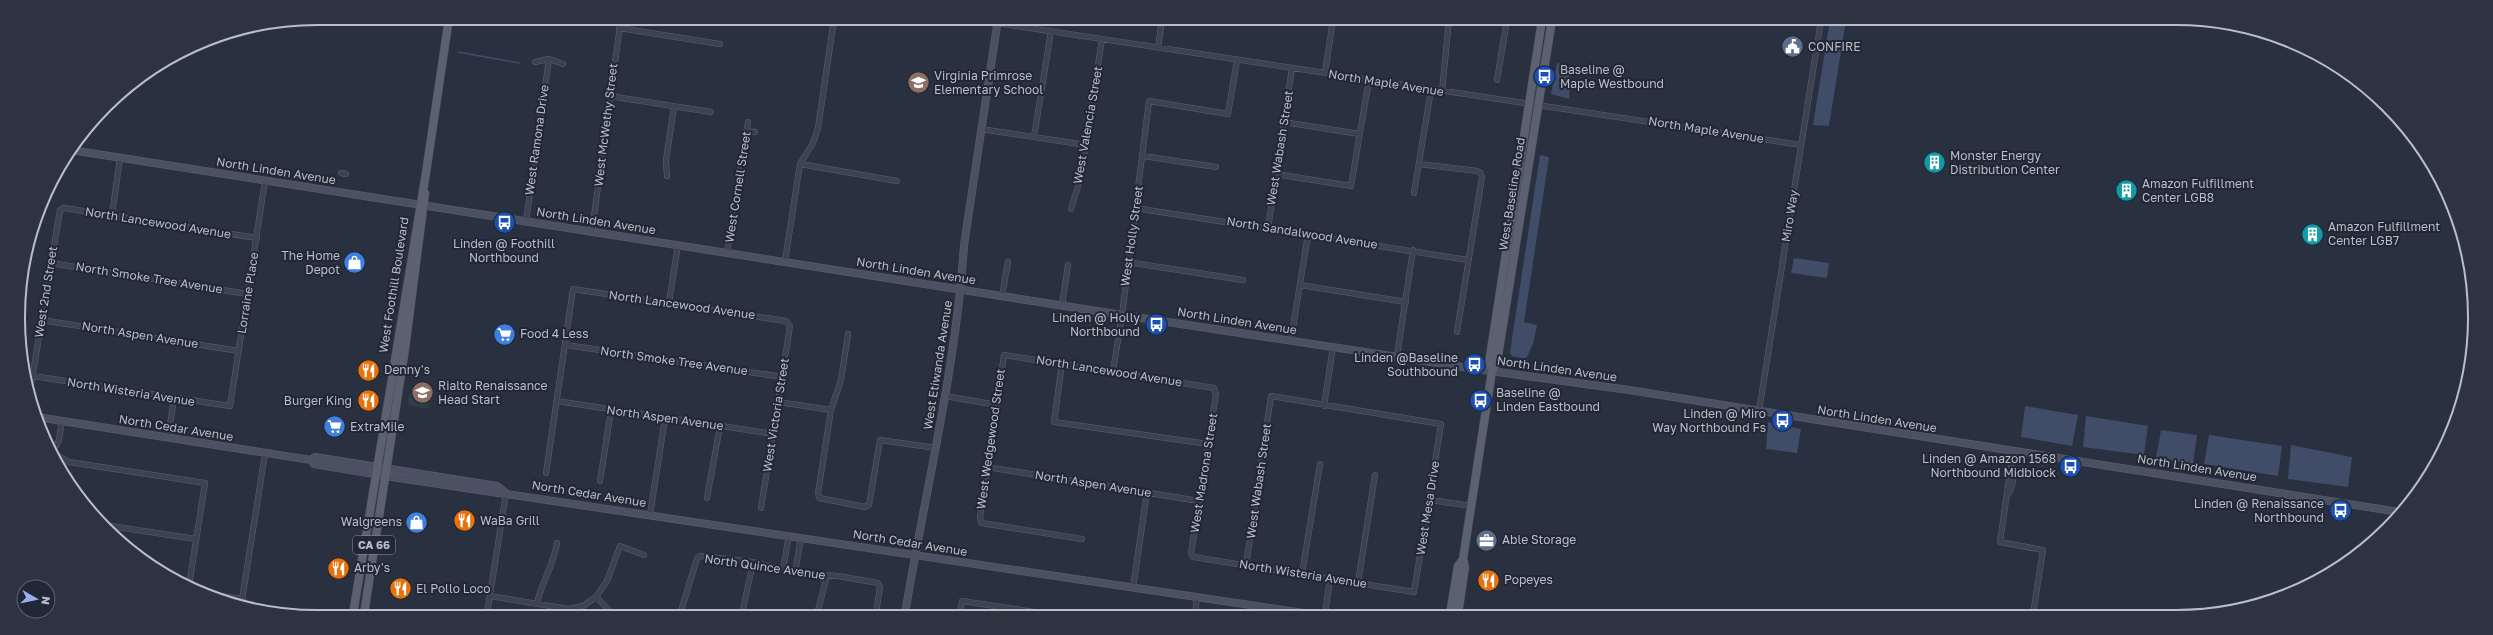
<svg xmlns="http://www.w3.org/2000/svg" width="2493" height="635" font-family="'Golos Text',sans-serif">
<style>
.green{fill:#2c3e42}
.water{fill:#404c68}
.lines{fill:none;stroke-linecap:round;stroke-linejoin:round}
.stream{stroke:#404c68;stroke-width:1.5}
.street-casing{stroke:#5b606d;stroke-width:6}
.secondary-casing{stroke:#5b606d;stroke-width:8}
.primary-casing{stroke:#474b59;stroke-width:9}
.street{stroke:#3d4250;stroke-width:5}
.secondary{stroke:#4b5163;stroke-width:7}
.primary{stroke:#5b6170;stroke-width:8}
.labels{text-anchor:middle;stroke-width:4;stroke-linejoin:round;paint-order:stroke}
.shield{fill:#222735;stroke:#8c919d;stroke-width:1}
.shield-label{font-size:11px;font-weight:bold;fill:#babeca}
.poi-label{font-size:12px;fill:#babeca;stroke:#222735;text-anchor:start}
.street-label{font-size:12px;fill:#babeca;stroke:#222735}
.rim{fill:none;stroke:#babeca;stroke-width:2}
</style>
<rect width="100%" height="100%" fill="#293040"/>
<!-- green -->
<path class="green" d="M 409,394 L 430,397 L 428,409 L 407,405 Z"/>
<!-- water -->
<path class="water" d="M 1830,20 L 1846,20 L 1829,126 L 1813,125 Z
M 1557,63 L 1571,66 L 1569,99 L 1551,94 Z
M 1540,155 L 1549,157 L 1524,322 L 1537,325 L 1533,344 L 1526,359 L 1512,356 L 1510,352 Z
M 1794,258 L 1829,263 L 1827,278 L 1791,273 Z
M 2025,406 L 2078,415 L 2072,446 L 2021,437 Z
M 2086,416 L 2148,426 L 2144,455 L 2083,447 Z
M 1768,422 L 1801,429 L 1797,453 L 1766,449 Z
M 2161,430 L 2197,435 L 2193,464 L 2156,458 Z
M 2209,435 L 2282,446 L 2278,476 L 2204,464 Z
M 2291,445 L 2352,457 L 2348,487 L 2288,479 Z"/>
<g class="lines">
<!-- stream -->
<path class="stream" d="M 458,52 L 519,63"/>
<defs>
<path id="street" d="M 970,19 L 1801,145
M 619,28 L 720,44
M 1158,48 L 1162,19
M 535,62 L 549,59 L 563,64
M 1325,73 L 1333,19
M 1497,80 L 1507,20
M 1442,91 L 1449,20
M 609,96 L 711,112
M 1283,122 L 1360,134
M 981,129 L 1086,145
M 747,131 L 755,132
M 1034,137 L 1051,31
M 1143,156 L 1216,167
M 800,164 L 897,181
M 1419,164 L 1477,171 L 1480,172 L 1482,177 L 1457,332
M 341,173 L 346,174
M 1275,174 L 1351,186 L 1369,80
M 667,176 L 666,160 L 674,107
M 1414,193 L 1431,90
M 1135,208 L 1468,260
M 1071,209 L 1081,176 L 1102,39
M 112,215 L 120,158
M 526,221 L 549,59
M 1268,228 L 1292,68
M 592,231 L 621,18
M 727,252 L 748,122
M 785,261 L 800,164 L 813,143 L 818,128 L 834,19
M 1127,262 L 1243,280
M 50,263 L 248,294
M 1300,285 L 1406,302
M 1002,296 L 1008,262
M 669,302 L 678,245
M 1062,305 L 1068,265
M 41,320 L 239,351
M 848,334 L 841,380 L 831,410 L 818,493 L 819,498 L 865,507 L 869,505 L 880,440 L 936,448
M 1291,340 L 1308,234
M 566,345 L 783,377
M 1397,356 L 1413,250
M 1062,363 L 1054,422 L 1208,444
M 1113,371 L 1122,315 L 1149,101 L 1228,114 L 1237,60
M 33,376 L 230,406 L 265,181
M 945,396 L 997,405
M 29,397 L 60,210 L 64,208 L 257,238
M 557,401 L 774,434
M 778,402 L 831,410
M 1324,406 L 1333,347
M 1759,411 L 1821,20
M 168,438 L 174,398
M 2013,451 L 2000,542 L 2043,550 L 2033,614
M 53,453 L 69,462 L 205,483 L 189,586
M 52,454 L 59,440 L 62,421
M 987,467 L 1199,501
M 546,473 L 573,289 L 786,321 L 790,326 L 761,508
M 600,481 L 611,410
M 2007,495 C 2013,489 2014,480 2011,473
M 707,498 L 720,426
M 1430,500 L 1472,506
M 650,515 L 665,418
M 104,525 L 196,539
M 1082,539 L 981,523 L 980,517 L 1004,355 L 1214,388 L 1216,394 L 1191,553 L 1193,557 C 1266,568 1340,580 1414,592 L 1441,424 L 1271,396 L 1246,565
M 783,569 L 789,535
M 795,573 L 801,537
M 1302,574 L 1320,464
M 1358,583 L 1375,475
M 1133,588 L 1147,492
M 206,594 L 243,599
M 490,596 L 568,609 L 583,606 L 596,597 L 607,581 L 620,546 L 644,555
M 596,597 L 609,610
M 537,603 C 542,582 554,564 557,543
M 241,606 L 265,454
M 487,614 L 506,493
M 680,614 L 696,562 L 698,557 L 702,556 L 753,562 L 795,573 L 838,576 L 878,583 L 880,587 L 876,614
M 742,614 L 753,562
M 817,614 L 827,576
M 960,614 L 962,601 L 1048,614
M 1195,614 L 1197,597
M 1325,614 L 1330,579"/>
<path id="secondary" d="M 71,150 L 1122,315 L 1483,370 L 1629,390 L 2399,512
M 37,417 L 311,460 L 314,464 L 392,477 L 1310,614
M 311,460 L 315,457 L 497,486 L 506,493
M 905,614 C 925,491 956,370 964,245 L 998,19
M 1332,614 L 1343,614"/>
<path id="primary" d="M 1492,371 L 1489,363 L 1542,20
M 353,614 L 426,173 L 449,18
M 364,614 L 405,349 L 425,193
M 1450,614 L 1458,566 L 1463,559
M 1458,614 L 1465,567 L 1463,559 L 1492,371 L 1497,362 L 1552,20"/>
</defs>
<!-- street casing -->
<use href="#street" class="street-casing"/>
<!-- secondary casing -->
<use href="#secondary" class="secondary-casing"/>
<!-- primary casing -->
<use href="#primary" class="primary-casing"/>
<!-- street -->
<use href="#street" class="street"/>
<!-- secondary -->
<use href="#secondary" class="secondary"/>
<!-- primary -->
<use href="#primary" class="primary"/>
</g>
<!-- icons -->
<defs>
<symbol id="civic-disc" viewBox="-11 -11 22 22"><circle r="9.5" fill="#5c6f8a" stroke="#222735"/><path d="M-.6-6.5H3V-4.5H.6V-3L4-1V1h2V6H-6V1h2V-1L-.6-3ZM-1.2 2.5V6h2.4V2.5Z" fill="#fff"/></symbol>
<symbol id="bus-disc" viewBox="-11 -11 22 22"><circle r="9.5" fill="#1a4fb4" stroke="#222735"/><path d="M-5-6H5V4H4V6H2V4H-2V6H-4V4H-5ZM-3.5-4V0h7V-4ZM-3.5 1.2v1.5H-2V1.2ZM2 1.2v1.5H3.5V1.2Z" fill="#fff"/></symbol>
<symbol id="school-disc" viewBox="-11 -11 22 22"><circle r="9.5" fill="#8d6e63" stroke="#222735"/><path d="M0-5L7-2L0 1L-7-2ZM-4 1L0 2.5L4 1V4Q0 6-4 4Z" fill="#fff"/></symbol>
<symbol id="building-disc" viewBox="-11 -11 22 22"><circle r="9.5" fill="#0f9aa8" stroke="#222735"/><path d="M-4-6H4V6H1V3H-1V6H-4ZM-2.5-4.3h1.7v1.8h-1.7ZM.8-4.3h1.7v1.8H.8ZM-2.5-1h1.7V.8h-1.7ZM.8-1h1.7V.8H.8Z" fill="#fff"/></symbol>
<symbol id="shop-disc" viewBox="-11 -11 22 22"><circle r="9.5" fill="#3f7fe0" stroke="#222735"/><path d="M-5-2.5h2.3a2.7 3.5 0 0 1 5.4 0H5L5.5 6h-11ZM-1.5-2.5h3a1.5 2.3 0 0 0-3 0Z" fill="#fff"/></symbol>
<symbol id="supermarket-disc" viewBox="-11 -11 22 22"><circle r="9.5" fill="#3f7fe0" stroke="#222735"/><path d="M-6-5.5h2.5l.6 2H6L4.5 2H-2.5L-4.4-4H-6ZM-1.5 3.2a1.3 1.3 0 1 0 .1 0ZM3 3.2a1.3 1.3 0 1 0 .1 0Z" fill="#fff"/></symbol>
<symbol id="restaurant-disc" viewBox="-11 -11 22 22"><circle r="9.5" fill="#e8710a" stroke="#222735"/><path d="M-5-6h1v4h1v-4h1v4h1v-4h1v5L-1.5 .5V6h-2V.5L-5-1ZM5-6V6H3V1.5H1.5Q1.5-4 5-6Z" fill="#fff"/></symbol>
<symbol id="office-disc" viewBox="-11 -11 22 22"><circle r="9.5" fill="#5c6f8a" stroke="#222735"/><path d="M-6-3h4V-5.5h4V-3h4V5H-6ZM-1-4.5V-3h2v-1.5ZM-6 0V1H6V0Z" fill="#fff"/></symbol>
</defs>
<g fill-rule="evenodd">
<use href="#civic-disc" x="1780" y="34" width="25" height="25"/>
<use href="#bus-disc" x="1532" y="64" width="25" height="25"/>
<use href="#school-disc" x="906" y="70" width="25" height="25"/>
<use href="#building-disc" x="1922" y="150" width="25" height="25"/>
<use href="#building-disc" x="2114" y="178" width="25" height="25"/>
<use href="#bus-disc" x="492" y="210" width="25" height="25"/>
<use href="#building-disc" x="2300" y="222" width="25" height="25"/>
<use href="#shop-disc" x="342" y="250" width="25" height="25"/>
<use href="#bus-disc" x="1144" y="312" width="25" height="25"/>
<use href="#supermarket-disc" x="492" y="322" width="25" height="25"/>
<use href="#bus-disc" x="1462" y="352" width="25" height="25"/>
<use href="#restaurant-disc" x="356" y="358" width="25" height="25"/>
<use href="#school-disc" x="410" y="380" width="25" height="25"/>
<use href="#bus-disc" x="1468" y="388" width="25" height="25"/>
<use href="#restaurant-disc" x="356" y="388" width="25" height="25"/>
<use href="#bus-disc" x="1770" y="408" width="25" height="25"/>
<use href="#supermarket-disc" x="322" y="414" width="25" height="25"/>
<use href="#bus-disc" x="2058" y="454" width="25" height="25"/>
<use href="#bus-disc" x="2328" y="498" width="25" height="25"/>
<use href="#restaurant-disc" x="452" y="508" width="25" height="25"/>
<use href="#shop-disc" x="404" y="510" width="25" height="25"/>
<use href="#office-disc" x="1474" y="528" width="25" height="25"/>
<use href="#restaurant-disc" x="326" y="556" width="25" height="25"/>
<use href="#restaurant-disc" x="1476" y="568" width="25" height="25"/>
<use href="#restaurant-disc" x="388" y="576" width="25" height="25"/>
</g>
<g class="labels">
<!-- shield labels -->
<rect class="shield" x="353" y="536" width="42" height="18" rx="3"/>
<g class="shield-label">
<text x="374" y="549">CA 66</text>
</g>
<!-- poi labels -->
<g class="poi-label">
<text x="1808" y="51">CONFIRE</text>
<text x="1560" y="74">Baseline @<tspan x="1560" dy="14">Maple Westbound</tspan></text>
<text x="934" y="80">Virginia Primrose<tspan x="934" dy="14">Elementary School</tspan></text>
<text x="1950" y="160">Monster Energy<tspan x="1950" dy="14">Distribution Center</tspan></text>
<text x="2142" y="188">Amazon Fulfillment<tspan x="2142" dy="14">Center LGB8</tspan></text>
<text x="2328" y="231">Amazon Fulfillment<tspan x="2328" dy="14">Center LGB7</tspan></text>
<text x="504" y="248" text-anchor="middle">Linden @ Foothill<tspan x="504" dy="14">Northbound</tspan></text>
<text x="340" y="260" text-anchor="end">The Home<tspan x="340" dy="14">Depot</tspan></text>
<text x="1140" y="322" text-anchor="end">Linden @ Holly<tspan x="1140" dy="14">Northbound</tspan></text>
<text x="520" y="338">Food 4 Less</text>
<text x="1458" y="362" text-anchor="end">Linden @Baseline<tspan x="1458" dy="14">Southbound</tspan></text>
<text x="384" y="374">Denny's</text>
<text x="438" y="390">Rialto Renaissance<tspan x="438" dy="14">Head Start</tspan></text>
<text x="1496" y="397">Baseline @<tspan x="1496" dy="14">Linden Eastbound</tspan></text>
<text x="352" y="405" text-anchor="end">Burger King</text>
<text x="1766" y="418" text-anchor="end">Linden @ Miro<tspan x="1766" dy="14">Way Northbound Fs</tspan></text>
<text x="350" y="431">ExtraMile</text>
<text x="2056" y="463" text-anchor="end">Linden @ Amazon 1568<tspan x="2056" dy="14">Northbound Midblock</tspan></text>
<text x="2324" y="508" text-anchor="end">Linden @ Renaissance<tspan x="2324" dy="14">Northbound</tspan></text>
<text x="480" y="525">WaBa Grill</text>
<text x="402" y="526" text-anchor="end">Walgreens</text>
<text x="1502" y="544">Able Storage</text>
<text x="354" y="572">Arby's</text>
<text x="1504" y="584">Popeyes</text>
<text x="416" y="593">El Pollo Loco</text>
</g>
<!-- street labels -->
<g class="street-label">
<text transform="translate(1386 83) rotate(9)" y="4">North Maple Avenue</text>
<text transform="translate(606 125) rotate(-83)" y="4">West McWethy Street</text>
<text transform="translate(1088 125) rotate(-80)" y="4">West Valencia Street</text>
<text transform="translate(1706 130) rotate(9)" y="4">North Maple Avenue</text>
<text transform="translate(537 140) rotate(-82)" y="4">West Ramona Drive</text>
<text transform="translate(1280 148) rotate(-81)" y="4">West Wabash Street</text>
<text transform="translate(276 171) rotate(9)" y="4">North Linden Avenue</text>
<text transform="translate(738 187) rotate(-81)" y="4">West Cornell Street</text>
<text transform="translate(1512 194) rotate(-81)" y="4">West Baseline Road</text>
<text transform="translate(1790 216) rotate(-81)" y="4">Miro Way</text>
<text transform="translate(596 221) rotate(9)" y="4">North Linden Avenue</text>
<text transform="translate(158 223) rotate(9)" y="4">North Lancewood Avenue</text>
<text transform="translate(1302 233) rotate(9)" y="4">North Sandalwood Avenue</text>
<text transform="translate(1132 236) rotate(-82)" y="4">West Holly Street</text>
<text transform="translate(916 271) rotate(9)" y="4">North Linden Avenue</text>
<text transform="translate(149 278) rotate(9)" y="4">North Smoke Tree Avenue</text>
<text transform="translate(394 285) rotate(-81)" y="4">West Foothill Boulevard</text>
<text transform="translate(46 292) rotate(-81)" y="4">West 2nd Street</text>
<text transform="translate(248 293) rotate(-81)" y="4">Lorraine Place</text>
<text transform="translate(682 305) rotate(8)" y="4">North Lancewood Avenue</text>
<text transform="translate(1237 321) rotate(9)" y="4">North Linden Avenue</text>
<text transform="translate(140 335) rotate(9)" y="4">North Aspen Avenue</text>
<text transform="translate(674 361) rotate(8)" y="4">North Smoke Tree Avenue</text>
<text transform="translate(938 365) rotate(-81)" y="4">West Etiwanda Avenue</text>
<text transform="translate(1557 369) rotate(8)" y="4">North Linden Avenue</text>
<text transform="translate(1109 371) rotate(9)" y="4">North Lancewood Avenue</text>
<text transform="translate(131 392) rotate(9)" y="4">North Wisteria Avenue</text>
<text transform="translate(776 415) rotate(-81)" y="4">West Victoria Street</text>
<text transform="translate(665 418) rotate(8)" y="4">North Aspen Avenue</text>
<text transform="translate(1877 419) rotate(9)" y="4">North Linden Avenue</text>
<text transform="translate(176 428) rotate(9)" y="4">North Cedar Avenue</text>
<text transform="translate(991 439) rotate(-82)" y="4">West Wedgewood Street</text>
<text transform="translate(2197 468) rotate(9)" y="4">North Linden Avenue</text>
<text transform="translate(1204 473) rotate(-81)" y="4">West Madrona Street</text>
<text transform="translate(1259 481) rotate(-82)" y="4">West Wabash Street</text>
<text transform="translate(1093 484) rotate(9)" y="4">North Aspen Avenue</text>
<text transform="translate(589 494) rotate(9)" y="4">North Cedar Avenue</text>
<text transform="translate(1428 508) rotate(-81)" y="4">West Mesa Drive</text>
<text transform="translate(910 543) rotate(9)" y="4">North Cedar Avenue</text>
<text transform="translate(765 567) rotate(8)" y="4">North Quince Avenue</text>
<text transform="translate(1303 574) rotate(9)" y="4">North Wisteria Avenue</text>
</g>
</g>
<!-- crop -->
<path d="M0 0H2493V635H0ZM317 25H2176A292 292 0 0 1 2468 317V318A292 292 0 0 1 2176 610H317A292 292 0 0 1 25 318V317A292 292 0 0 1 317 25Z" fill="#2e3341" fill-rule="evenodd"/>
<path class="rim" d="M317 25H2176A292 292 0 0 1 2468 317V318A292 292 0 0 1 2176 610H317A292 292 0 0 1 25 318V317A292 292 0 0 1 317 25Z"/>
<!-- north arrow -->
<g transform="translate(36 599) rotate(99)"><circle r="19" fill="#222735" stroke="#5f6371"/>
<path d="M0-3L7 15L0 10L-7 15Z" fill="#99aff0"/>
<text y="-6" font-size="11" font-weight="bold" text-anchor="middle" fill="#babeca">N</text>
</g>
</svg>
